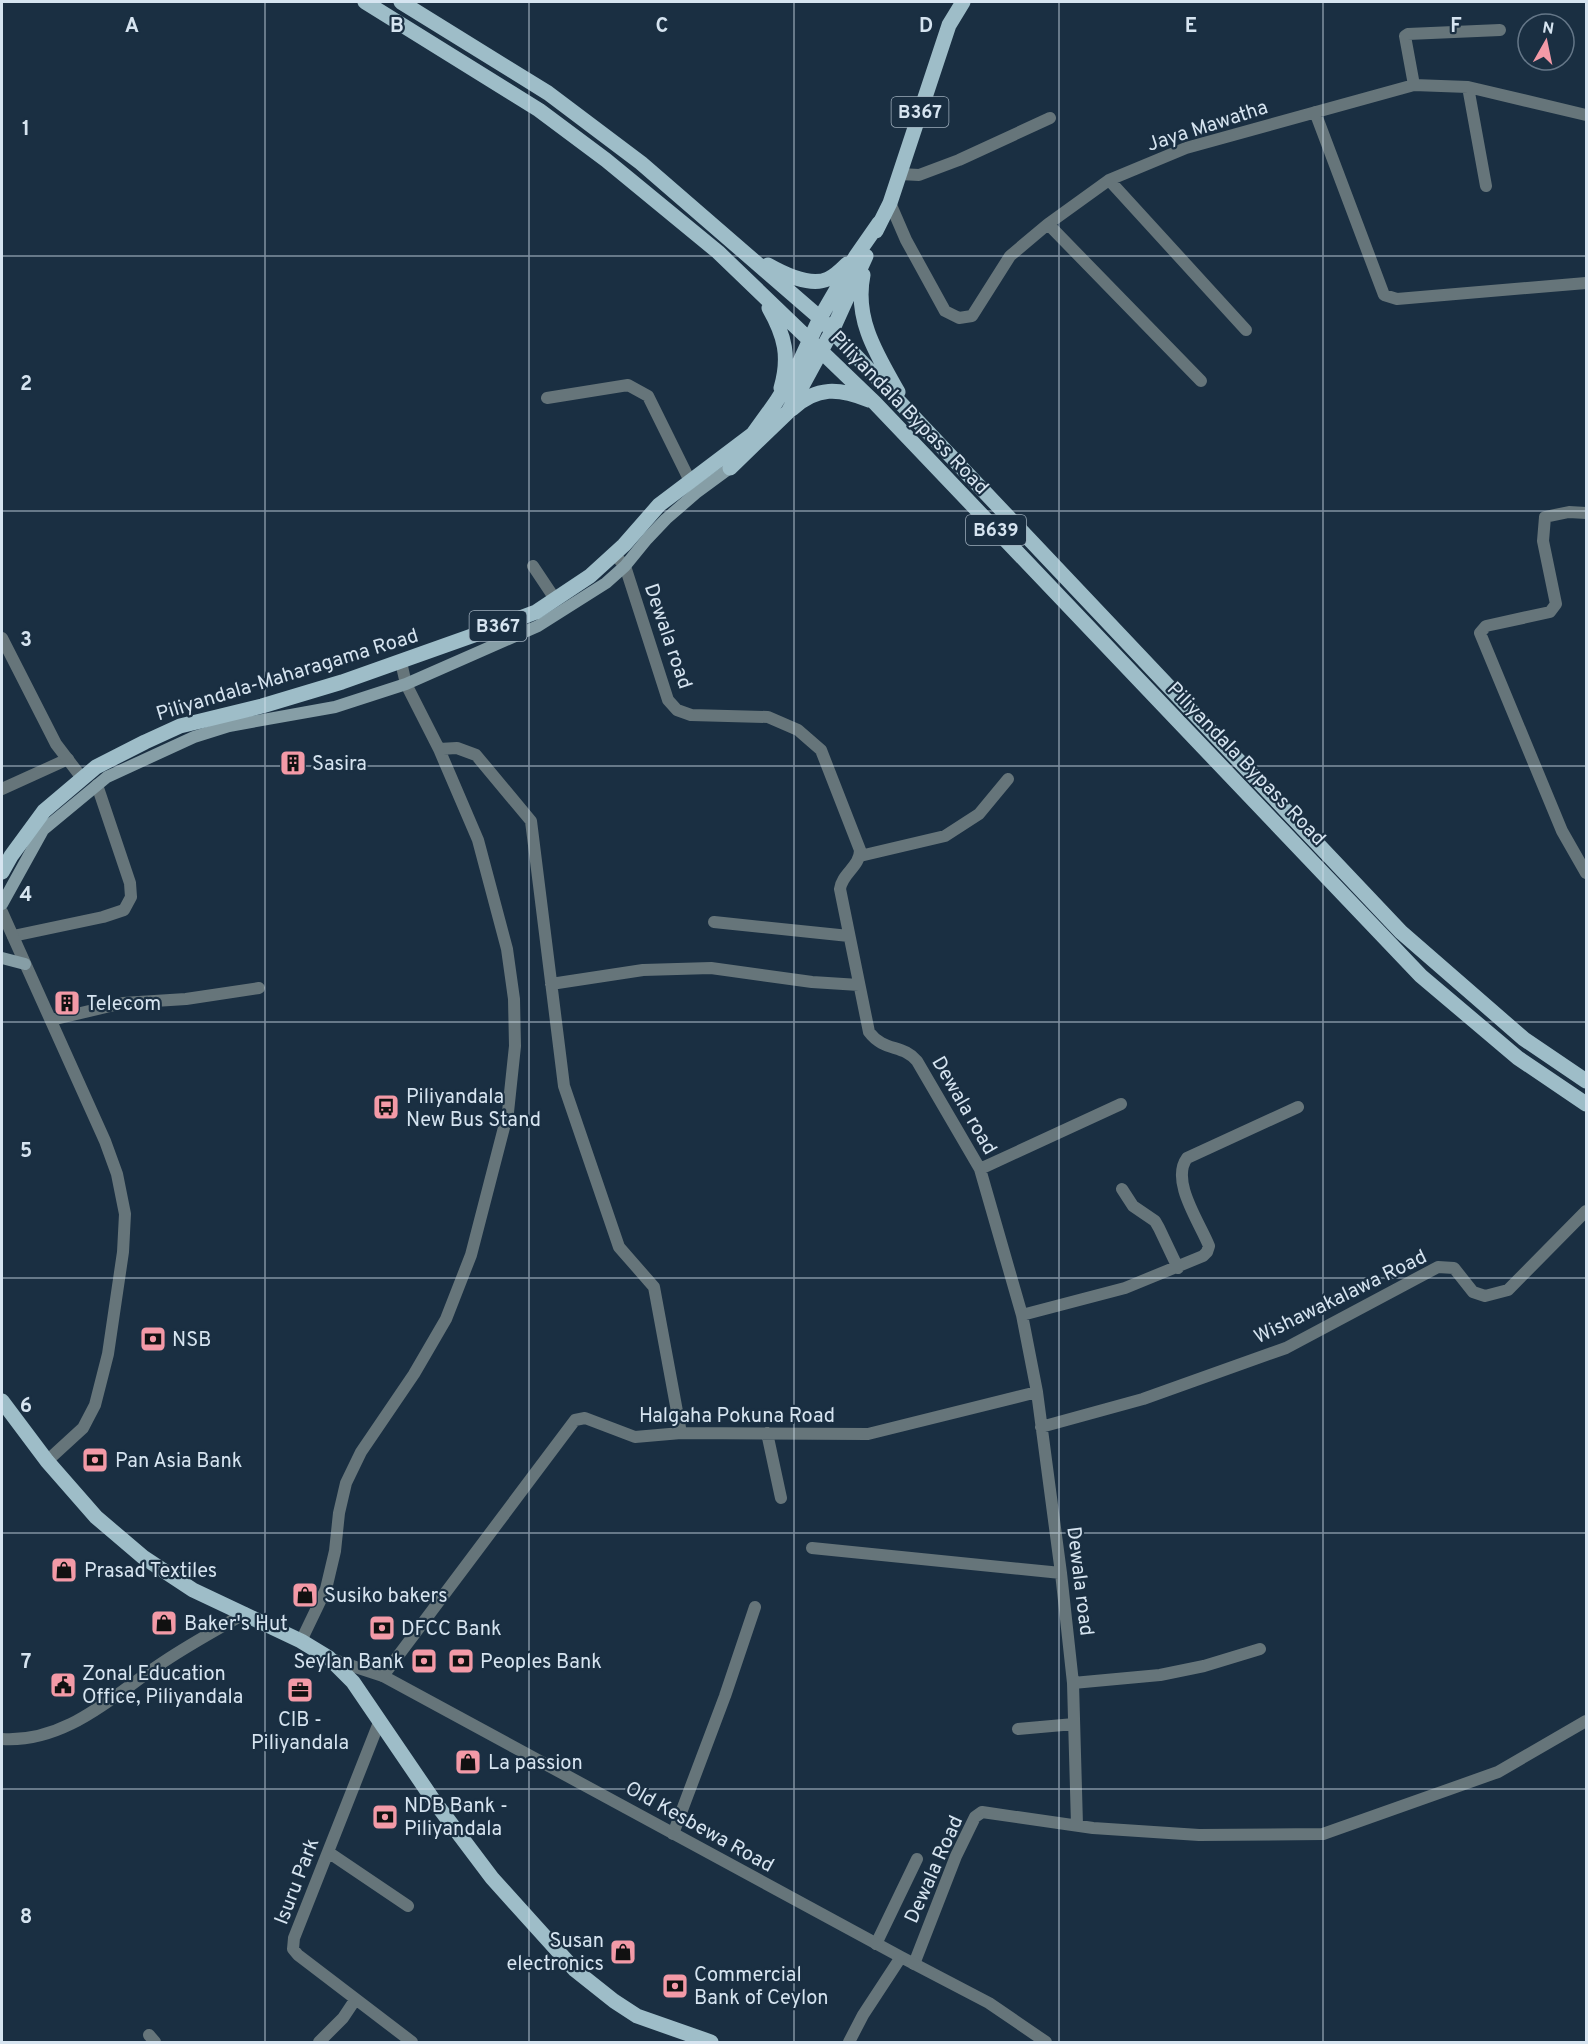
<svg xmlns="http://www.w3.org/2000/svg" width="1588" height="2044" font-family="Overpass,sans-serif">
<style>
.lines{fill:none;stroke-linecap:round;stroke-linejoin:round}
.minor{stroke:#66757a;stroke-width:12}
.tertiary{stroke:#66757a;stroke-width:12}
.secondary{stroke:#869ea6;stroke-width:12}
.primary{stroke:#9ebdc8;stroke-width:15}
.grid{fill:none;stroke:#d6e4f0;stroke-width:1.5;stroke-opacity:0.55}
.labels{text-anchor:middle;stroke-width:4.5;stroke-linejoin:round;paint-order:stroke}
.shield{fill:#1a2f42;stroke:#9eaebc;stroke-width:1.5}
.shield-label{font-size:18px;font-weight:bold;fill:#d6e4f0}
.street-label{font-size:20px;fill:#d6e4f0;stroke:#1a2f42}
.poi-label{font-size:20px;fill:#d6e4f0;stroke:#1a2f42;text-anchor:start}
.grid-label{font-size:20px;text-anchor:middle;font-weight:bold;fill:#d6e4f0;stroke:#1a2f42;stroke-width:4.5;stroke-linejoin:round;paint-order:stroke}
</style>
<rect width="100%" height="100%" fill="#1a2f42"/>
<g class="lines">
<!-- minor -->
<path class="minor" d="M 1414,85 L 1405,36 L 1408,34 L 1500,30
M 1468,87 L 1486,186
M 1315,112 L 1384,295 L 1397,299 L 1586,283
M 900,174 L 919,175 L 959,160 L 1050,118
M 1109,180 L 1246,330
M 890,203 L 906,240 L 945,311 L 959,318 L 972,316 L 1010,256 L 1048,224 L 1109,180 L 1186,148 L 1414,85 L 1468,87 L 1586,115
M 1048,224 L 1201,381
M 547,398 L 628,385 L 648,396 L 690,481
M 1586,513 L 1569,512 L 1545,517 L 1543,541 L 1556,604 L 1550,612 L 1486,626 L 1480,633 L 1562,831 L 1586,873
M 614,554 L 625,566 L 668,700 L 677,710 L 691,715 L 768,717 L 798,730 L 821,750 L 860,850 C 860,867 842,873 840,889 L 869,1032 C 884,1052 903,1044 917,1061 L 980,1169 L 1022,1315 L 1037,1392 L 1061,1573 L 1073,1683 L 1077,1825
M 533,566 L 555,599
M 401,662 L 406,684 L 439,749 L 457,748 L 476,755 L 531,821 L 564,1086 L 619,1247 L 654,1287 L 681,1433
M 2,789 L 68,759
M 860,856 L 945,836 L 979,814 L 1008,779
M 714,922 L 849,936
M 13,936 L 103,917 L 124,910 L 131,897 L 130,883 L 97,785
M 551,984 L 643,970 L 711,968 L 812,982 L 859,985
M 51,1020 L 123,1003 L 186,999 L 259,988
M 980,1169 L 1121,1104
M 1122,1189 L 1133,1206 L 1155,1221 L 1159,1228 L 1178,1268
M 1022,1315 L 1125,1288 L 1203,1256 L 1207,1252 L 1209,1246 C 1200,1223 1170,1181 1187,1158 L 1298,1107
M 1041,1427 L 1143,1399 L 1286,1348 L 1438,1267 L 1454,1268 L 1473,1292 L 1485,1296 L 1508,1290 L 1586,1211
M 767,1433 L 781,1498
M 812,1548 L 1061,1573
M 301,1641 L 326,1589 L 335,1551 L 339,1513 L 346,1483 L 361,1452 L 414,1374 L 446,1319 L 471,1255 L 508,1112 L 515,1046 L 514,999 L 507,949 L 478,840 L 439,749
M 383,1676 L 575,1420 L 585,1418 L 635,1437 L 681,1433 L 868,1434 L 1037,1392
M 1073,1683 L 1160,1675 L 1204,1666 L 1260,1649
M 380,1720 L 294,1938 L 293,1949 L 298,1955 L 412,2042
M 1018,1729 L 1074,1724
M 2,1739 C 65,1743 110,1698 159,1665 C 186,1646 217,1630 245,1613
M 673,1834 L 725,1696 L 755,1607
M 328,1852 L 408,1906
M 876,1944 L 917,1859
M 914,1964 L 956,1856 L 975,1817 L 982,1812 L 1093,1828 L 1199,1835 L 1323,1834 L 1498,1772 L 1586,1721
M 149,2035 L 155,2042
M 319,2042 L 343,2018 L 355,2000"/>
<!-- tertiary -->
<path class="tertiary" d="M 2,638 L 56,744 L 82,778
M 2,912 L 105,1141 L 117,1174 L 125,1214 L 123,1252 L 108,1354 L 95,1405 L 83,1428 L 47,1461
M 331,1659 L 383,1676 L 901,1957 L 989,2003 L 1046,2042
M 849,2042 L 863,2015 L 901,1957"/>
<!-- secondary -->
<path class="secondary" d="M 2,904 L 43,830 L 107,777 L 194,737 L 229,726 L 335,707 L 406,684 L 538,626 L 606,583 L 625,566 L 647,539 L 666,519 L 696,493 L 730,468
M 2,958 L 25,964"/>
<!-- primary -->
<path class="primary" d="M 365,2 L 539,110 L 606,160 L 718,252 L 875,403 L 1421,976 L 1518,1058 L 1586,1104
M 401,2 L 548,93 L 641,163 L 820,318 L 1401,932 L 1524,1039 L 1586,1081
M 876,231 L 890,203 L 949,25 L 963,2
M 768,265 C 784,274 810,287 828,279 C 835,276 842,269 847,264
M 863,275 C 854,319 877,355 898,392
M 769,308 C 785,336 790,357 781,388
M 792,409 C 817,386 839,388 869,400
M 730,468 L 788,412 L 832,331 L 866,256
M 2,872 L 11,856 L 44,811 L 96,767 L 145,742 L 180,726 L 262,706 L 342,682 L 480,633 L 536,612 L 590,576 L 624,545 L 659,505 L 753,434 L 776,402 L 796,370 L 820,318 L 856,256 L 879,223
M 2,1401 L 47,1461 L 96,1517 L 143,1557 L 193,1590 L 301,1641 L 329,1658 L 353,1682 L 434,1801 L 492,1878 L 575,1970 L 614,2001 L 637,2016 L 711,2042"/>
</g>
<!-- grid -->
<path class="grid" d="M 265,2 L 265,2042M 529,2 L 529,2042M 794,2 L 794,2042M 1059,2 L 1059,2042M 1323,2 L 1323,2042M 2,256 L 1586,256M 2,511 L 1586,511M 2,766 L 1586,766M 2,1022 L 1586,1022M 2,1278 L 1586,1278M 2,1533 L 1586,1533M 2,1789 L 1586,1789"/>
<!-- icons -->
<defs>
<symbol id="building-square" viewBox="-11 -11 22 22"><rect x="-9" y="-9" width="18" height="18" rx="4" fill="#f39aa7" stroke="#1a2f42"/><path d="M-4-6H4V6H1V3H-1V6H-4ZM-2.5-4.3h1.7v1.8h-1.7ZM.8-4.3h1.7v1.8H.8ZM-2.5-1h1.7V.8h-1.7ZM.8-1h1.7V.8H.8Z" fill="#111"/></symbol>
<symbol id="bus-square" viewBox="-11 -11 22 22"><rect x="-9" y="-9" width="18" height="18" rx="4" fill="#f39aa7" stroke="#1a2f42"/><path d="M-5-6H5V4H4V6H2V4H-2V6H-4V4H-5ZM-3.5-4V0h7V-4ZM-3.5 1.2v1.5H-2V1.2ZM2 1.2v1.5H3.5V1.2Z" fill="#111"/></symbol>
<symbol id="bank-square" viewBox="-11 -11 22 22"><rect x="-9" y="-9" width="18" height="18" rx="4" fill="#f39aa7" stroke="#1a2f42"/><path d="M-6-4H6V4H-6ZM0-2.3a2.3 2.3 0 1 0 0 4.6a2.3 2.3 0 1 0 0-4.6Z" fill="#111"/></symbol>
<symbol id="shop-square" viewBox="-11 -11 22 22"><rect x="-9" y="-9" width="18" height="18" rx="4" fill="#f39aa7" stroke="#1a2f42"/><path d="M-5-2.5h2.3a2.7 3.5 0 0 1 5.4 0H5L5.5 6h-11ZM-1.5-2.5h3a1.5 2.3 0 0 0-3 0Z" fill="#111"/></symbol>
<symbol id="civic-square" viewBox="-11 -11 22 22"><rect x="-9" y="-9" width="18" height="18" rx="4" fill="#f39aa7" stroke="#1a2f42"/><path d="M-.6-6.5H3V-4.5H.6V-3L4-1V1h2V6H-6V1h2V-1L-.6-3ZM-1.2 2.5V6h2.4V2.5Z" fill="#111"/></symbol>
<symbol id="office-square" viewBox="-11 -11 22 22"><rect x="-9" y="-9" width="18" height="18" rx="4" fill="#f39aa7" stroke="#1a2f42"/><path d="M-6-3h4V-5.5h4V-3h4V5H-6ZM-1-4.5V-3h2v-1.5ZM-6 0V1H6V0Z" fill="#111"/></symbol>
</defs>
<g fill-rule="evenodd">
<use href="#building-square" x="278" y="748" width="30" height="30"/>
<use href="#building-square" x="52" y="988" width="30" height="30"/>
<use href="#bus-square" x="371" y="1092" width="30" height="30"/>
<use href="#bank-square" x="138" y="1324" width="30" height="30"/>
<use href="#bank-square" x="80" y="1445" width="30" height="30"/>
<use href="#shop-square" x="49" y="1555" width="30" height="30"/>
<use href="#shop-square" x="290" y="1580" width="30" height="30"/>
<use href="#shop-square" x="149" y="1608" width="30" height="30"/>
<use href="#bank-square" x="367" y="1613" width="30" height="30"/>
<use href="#bank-square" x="409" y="1646" width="30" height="30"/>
<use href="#bank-square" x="446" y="1646" width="30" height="30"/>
<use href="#civic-square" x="48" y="1670" width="30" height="30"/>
<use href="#office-square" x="285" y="1675" width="30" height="30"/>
<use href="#shop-square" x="453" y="1747" width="30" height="30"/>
<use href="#bank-square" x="370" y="1802" width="30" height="30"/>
<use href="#shop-square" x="608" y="1937" width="30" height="30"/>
<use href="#bank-square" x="660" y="1971" width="30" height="30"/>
</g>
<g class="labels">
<!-- shield labels -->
<g class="shield">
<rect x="891.5" y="97" width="57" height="30" rx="4.5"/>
<rect x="966" y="515" width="60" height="30" rx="4.5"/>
<rect x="469.5" y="611" width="57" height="30" rx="4.5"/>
</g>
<g class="shield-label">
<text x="920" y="118">B367</text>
<text x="996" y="536">B639</text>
<text x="498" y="632">B367</text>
</g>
<!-- street labels -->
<g class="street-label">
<text transform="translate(1207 125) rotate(-18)" y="7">Jaya Mawatha</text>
<text transform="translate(910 412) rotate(46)" y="7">Piliyandala Bypass Road</text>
<text transform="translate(669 636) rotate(71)" y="7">Dewala road</text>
<text transform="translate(287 674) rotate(-17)" y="7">Piliyandala-Maharagama Road</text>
<text transform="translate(1247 763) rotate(46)" y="7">Piliyandala Bypass Road</text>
<text transform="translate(965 1105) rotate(60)" y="7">Dewala road</text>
<text transform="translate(1340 1296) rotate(-26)" y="7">Wishawakalawa Road</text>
<text x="737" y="1422">Halgaha Pokuna Road</text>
<text transform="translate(1081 1581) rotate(83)" y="7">Dewala road</text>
<text transform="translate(700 1826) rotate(29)" y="7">Old Kesbewa Road</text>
<text transform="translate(933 1869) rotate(-66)" y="7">Dewala Road</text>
<text transform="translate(296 1881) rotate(-69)" y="7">Isuru Park</text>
</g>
<!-- poi labels -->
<g class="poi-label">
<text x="312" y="770">Sasira</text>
<text x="86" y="1010">Telecom</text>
<text x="406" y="1103">Piliyandala<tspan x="406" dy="23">New Bus Stand</tspan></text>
<text x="172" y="1346">NSB</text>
<text x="115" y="1467">Pan Asia Bank</text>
<text x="84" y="1577">Prasad Textiles</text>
<text x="324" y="1602">Susiko bakers</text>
<text x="184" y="1630">Baker's Hut</text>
<text x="401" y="1635">DFCC Bank</text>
<text x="404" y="1668" text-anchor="end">Seylan Bank</text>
<text x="480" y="1668">Peoples Bank</text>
<text x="82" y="1680">Zonal Education<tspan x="82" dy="23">Office, Piliyandala</tspan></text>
<text x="300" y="1726" text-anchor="middle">CIB -<tspan x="300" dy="23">Piliyandala</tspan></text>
<text x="488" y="1769">La passion</text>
<text x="404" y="1812">NDB Bank -<tspan x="404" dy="23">Piliyandala</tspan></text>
<text x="604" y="1947" text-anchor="end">Susan<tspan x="604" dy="23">electronics</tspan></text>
<text x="694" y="1981">Commercial<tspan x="694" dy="23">Bank of Ceylon</tspan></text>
</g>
</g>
<g class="grid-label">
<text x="132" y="32">A</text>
<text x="397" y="32">B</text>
<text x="662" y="32">C</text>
<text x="926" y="32">D</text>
<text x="1191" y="32">E</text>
<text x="1456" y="32">F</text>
<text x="26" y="135">1</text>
<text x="26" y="390">2</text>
<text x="26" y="646">3</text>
<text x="26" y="901">4</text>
<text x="26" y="1157">5</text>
<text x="26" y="1412">6</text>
<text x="26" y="1668">7</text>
<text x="26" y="1923">8</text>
</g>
<!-- border -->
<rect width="1588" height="2044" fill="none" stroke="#d6e4f0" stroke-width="6"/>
<!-- north arrow -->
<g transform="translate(1546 42) rotate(9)"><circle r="28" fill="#1a2f42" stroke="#657788" stroke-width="1.5"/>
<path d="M0-4.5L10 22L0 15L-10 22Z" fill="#f39aa7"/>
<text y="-9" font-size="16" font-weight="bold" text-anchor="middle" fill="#d6e4f0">N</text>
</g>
</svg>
